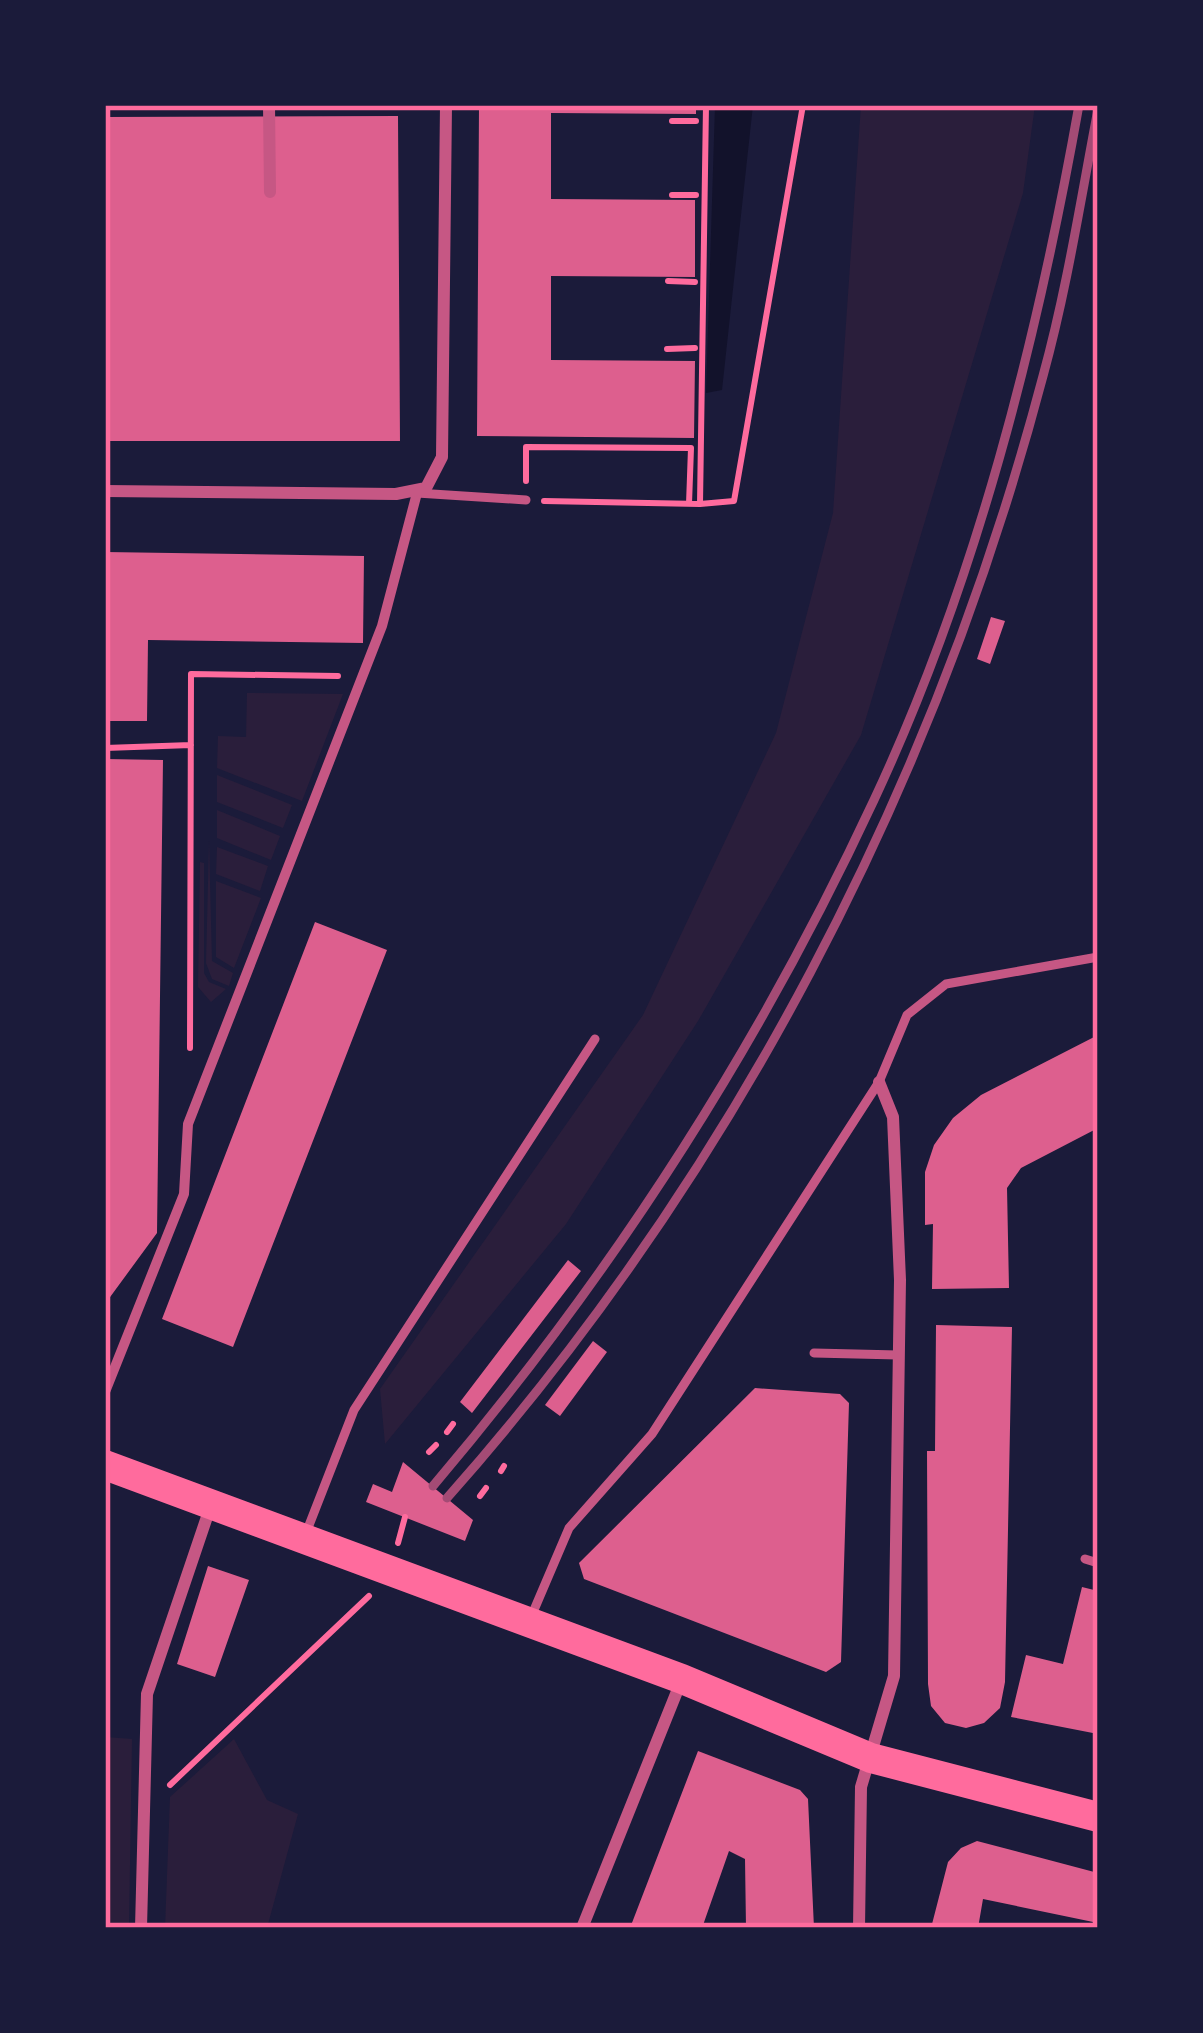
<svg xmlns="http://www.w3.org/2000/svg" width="1203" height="2033" font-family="Overpass,sans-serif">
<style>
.green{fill:#2a1e3b}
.water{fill:#12122b}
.building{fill:#dd5f8e}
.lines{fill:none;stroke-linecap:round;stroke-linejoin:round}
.path{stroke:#ff6b9d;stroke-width:6}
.service{stroke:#c65784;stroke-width:9}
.pedestrian{stroke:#c65784;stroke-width:10}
.minor{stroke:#c65784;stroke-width:12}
.primary{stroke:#ff6b9d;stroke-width:30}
.rail{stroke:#a44b75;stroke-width:9}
.neatline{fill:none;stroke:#ff6b9d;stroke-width:4.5}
</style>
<rect width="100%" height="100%" fill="#1b1b3a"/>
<!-- green -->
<path class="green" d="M 861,105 L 1035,105 L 1023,193 L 861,735 L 698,1021 L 566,1224 L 385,1444 L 380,1389 L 643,1015 L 776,733 L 833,513 Z
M 247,693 L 343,694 L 302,801 L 217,768 L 218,736 L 246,737 Z
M 217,775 L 292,805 L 283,828 L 217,802 Z
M 217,810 L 280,836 L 271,860 L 217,838 Z
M 209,841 L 212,961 L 233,973 L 229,986 L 212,979 L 206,963 Z
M 217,847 L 268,866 L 260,891 L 216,874 Z
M 200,862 L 204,863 L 204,973 L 209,982 L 226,989 L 211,1002 L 198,987 Z
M 216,881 L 261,898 L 234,968 L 216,957 Z
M 105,1737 L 132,1739 L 129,1928 L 105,1928 Z
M 234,1739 L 267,1800 L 298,1814 L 267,1928 L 165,1928 L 170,1797 Z"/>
<!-- water -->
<path class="water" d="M 715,105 L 753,105 L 722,390 L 706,393 Z"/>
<!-- building -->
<path class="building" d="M 479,105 L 696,105 L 696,114 L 551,113 L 551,199 L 695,200 L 695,277 L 551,276 L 551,360 L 695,361 L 694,438 L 477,436 Z
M 398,116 L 400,441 L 105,441 L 105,117 Z
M 105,552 L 364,556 L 363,643 L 148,640 L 147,721 L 105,721 Z
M 991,617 L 1005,621 L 990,664 L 977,659 Z
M 105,759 L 163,760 L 157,1233 L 105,1304 Z
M 315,922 L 387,950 L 233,1347 L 162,1319 Z
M 1098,1035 L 1098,1128 L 1021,1168 L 1007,1188 L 1009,1288 L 932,1289 L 933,1224 L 925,1225 L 925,1172 L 934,1145 L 953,1118 L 981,1095 Z
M 568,1260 L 581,1271 L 472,1413 L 460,1402 Z
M 936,1325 L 1012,1327 L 1005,1682 L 1000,1708 L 984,1723 L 966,1728 L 945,1723 L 931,1706 L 928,1684 L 927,1451 L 935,1451 Z
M 593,1341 L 607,1352 L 560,1416 L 545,1405 Z
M 755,1388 L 840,1394 L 849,1403 L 841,1662 L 826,1672 L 584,1579 L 579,1563 Z
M 403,1462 L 473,1520 L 465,1541 L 366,1502 L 373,1484 L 392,1492 Z
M 208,1566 L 249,1580 L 215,1677 L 177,1664 Z
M 1082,1587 L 1098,1591 L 1098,1734 L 1011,1717 L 1026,1655 L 1063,1664 Z
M 698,1751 L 800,1790 L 808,1799 L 814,1928 L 746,1928 L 745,1859 L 729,1851 L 702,1928 L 630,1928 Z
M 977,1841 L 1098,1873 L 1098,1923 L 983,1899 L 978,1928 L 931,1928 L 948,1862 L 961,1848 Z"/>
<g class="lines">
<!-- path -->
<path class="path" d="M 672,121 L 696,121
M 672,195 L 696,195
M 668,281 L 695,282
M 667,349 L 695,348
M 526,481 L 526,447 L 691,448 L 689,504
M 544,501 L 700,504 L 706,105
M 700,504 L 734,501 L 803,105
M 105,748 L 191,745
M 190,1048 L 191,674 L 338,676
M 447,1432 L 453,1424
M 429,1452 L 436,1445
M 501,1471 L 504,1466
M 480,1496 L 486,1488
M 398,1543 L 405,1517
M 170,1785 L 369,1596"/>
<!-- service -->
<path class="service" d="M 417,493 L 526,500
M 814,1353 L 898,1355
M 306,1533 L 354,1410 L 595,1039
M 1085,1559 L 1098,1563
M 531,1617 L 569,1528 L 652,1434 L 879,1082 L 907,1015 L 946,984 L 1098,957"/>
<!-- pedestrian -->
<path class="pedestrian" d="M 105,1392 L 184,1194 L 188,1124 L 382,626 L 417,493"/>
<!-- minor -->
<path class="minor" d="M 269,105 L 270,192
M 105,491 L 396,494 L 426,488 L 442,457 L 446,105
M 141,1928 L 147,1694 L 211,1505
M 582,1928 L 682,1679
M 859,1928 L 861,1787 L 894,1676 L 900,1280 L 893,1117 L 879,1082"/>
<!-- primary -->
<path class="primary" d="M 105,1465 L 682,1679 L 871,1758 L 1098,1817"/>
<!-- rail -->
<path class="rail" d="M 433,1486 C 609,1279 759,1047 874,800 C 976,582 1037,341 1079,105
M 447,1498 C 731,1178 934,789 1043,376 C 1067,289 1081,198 1098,109"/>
</g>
<!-- border -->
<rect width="1203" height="2033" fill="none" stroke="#1b1b3a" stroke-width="216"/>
<rect x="108" y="108" width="987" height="1817" class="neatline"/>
</svg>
